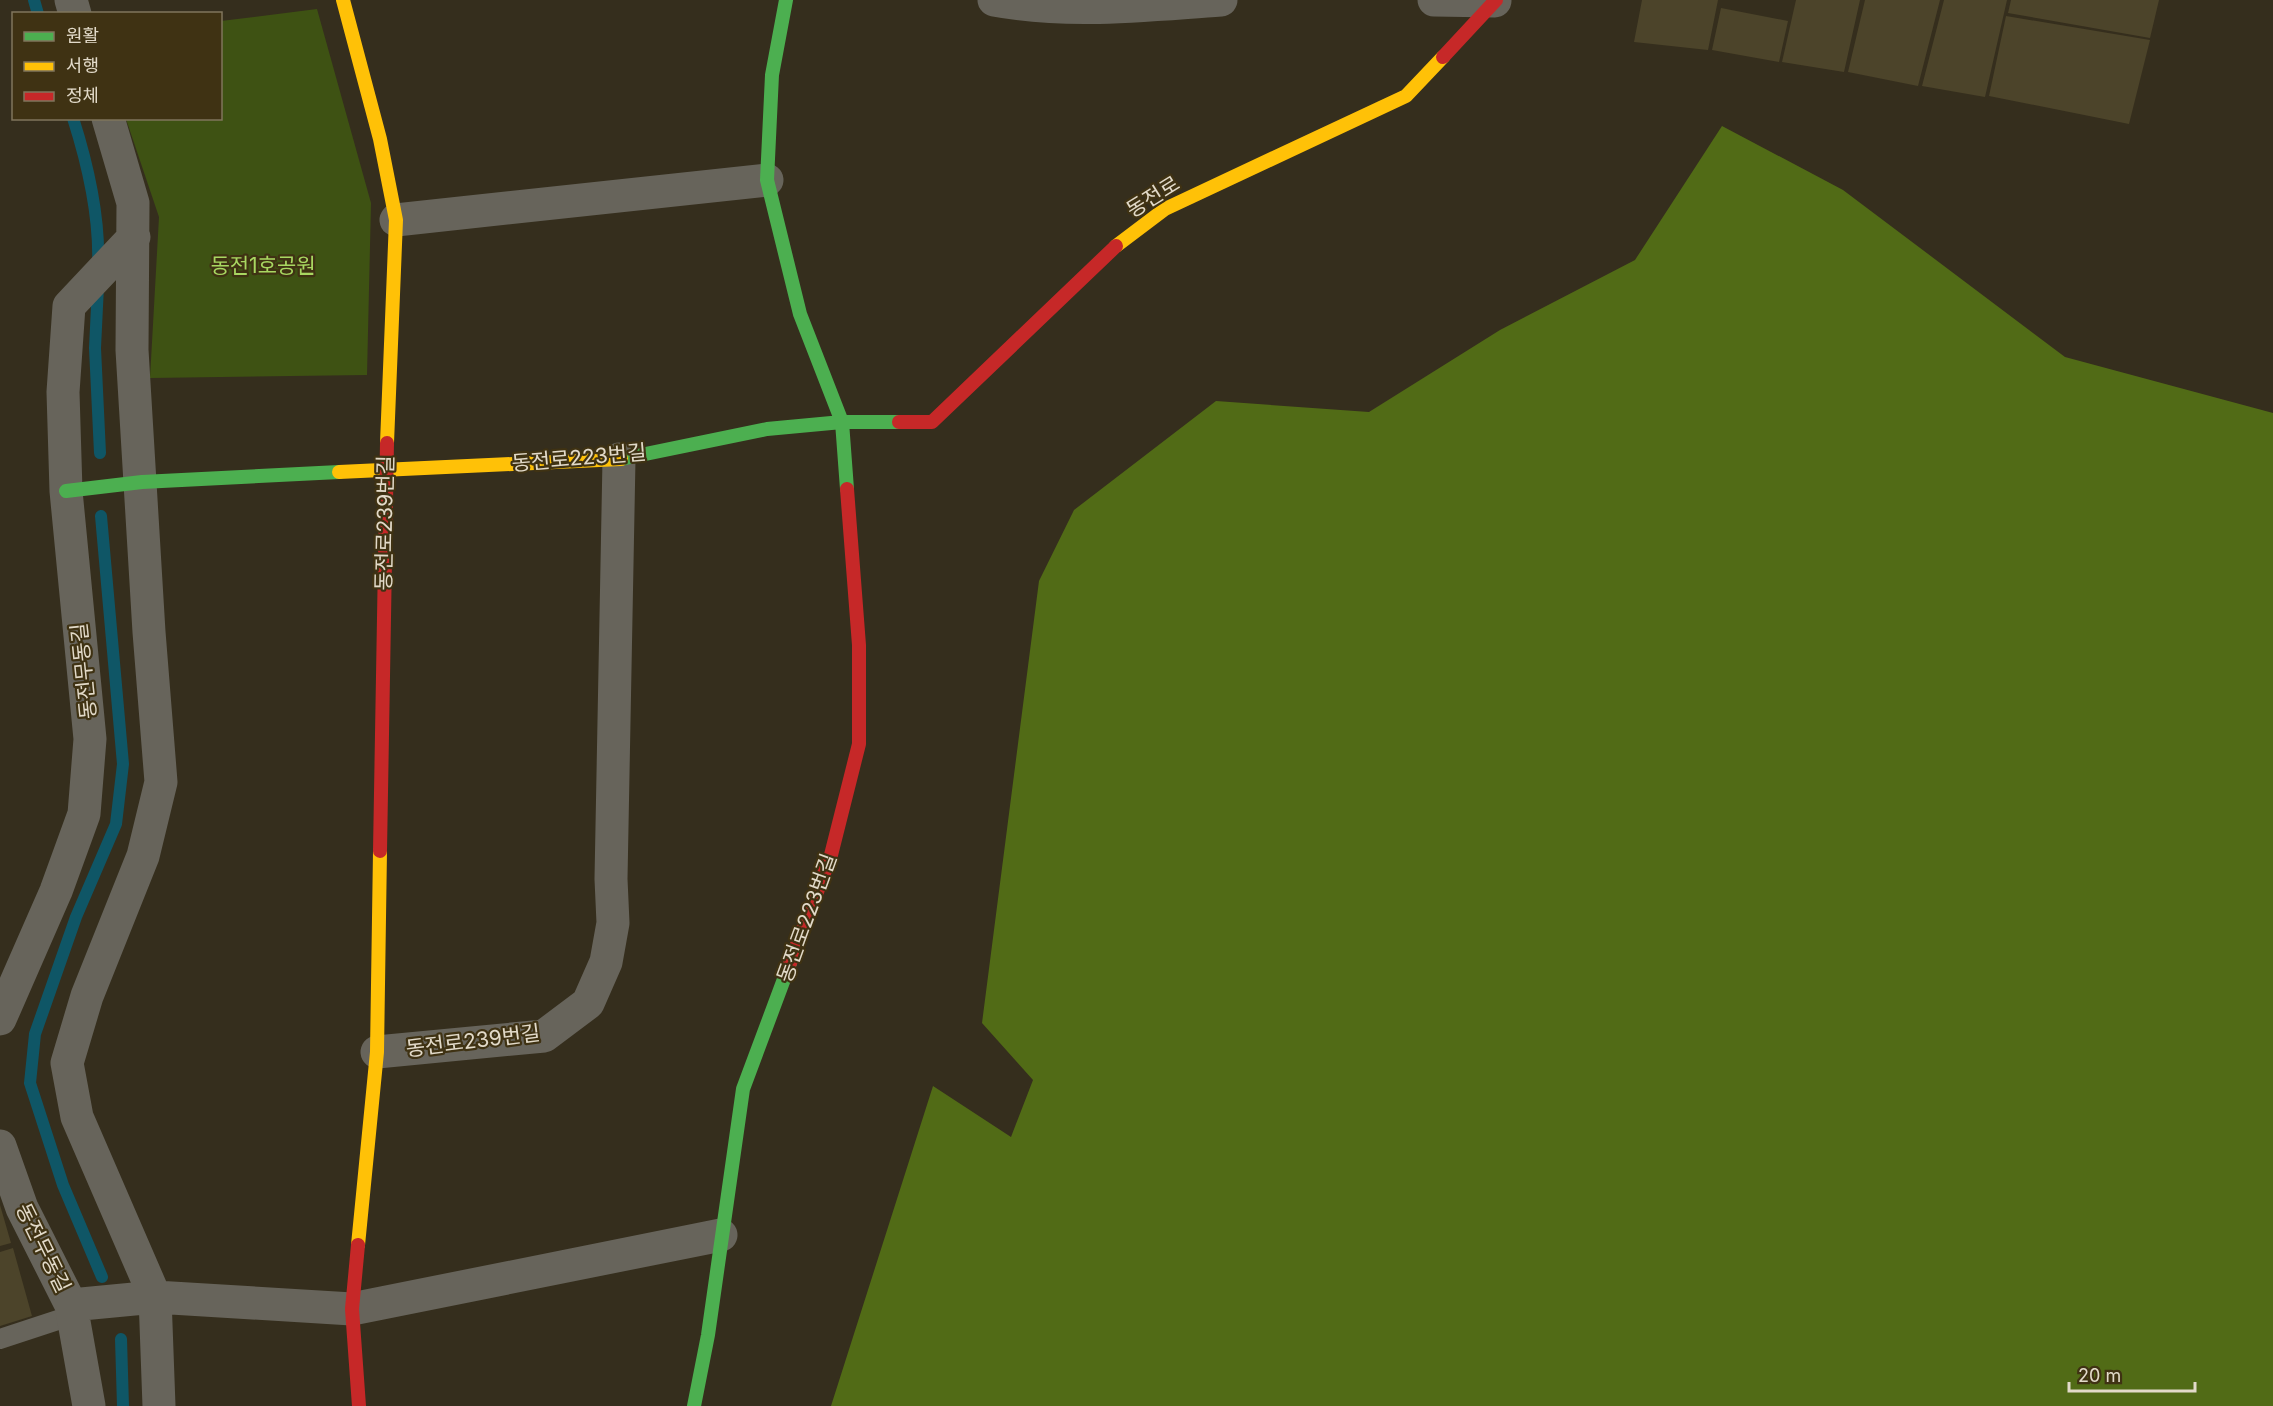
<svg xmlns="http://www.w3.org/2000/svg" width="2273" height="1406" font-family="Inter,'Noto Sans KR',sans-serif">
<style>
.green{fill:#3e5213}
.forest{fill:#516b16}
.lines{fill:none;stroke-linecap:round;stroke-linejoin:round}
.stream{stroke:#0f5666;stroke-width:12}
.building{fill:#4c442a}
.lane{stroke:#67645b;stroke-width:20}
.street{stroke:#67645b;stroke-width:33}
.fast{stroke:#4caf50;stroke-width:14}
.slow{stroke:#ffc107;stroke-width:14}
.jam{stroke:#c62828;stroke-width:14}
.labels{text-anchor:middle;stroke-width:4.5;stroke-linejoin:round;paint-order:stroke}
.street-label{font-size:21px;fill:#e2dac9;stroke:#3f3213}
.park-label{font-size:21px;fill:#a8d761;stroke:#3f3213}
</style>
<rect width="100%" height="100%" fill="#352e1d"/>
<!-- green -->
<path class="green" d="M 317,9 L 371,203 L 367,375 L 150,378 L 159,217 L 126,119 L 220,118 L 221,21 Z"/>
<!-- forest -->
<path class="forest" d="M 1722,126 L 1843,190 L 2065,357 L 2273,413 L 2273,1406 L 831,1406 L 933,1086 L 1011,1137 L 1033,1080 L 982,1023 L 1039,581 L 1074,510 L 1216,401 L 1369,412 L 1500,330 L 1635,260 Z"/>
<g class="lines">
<!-- stream -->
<path class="stream" d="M 34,0 L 38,14
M 73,118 C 88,165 100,217 98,266
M 98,286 L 95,348 L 100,453
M 101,516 L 123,764 L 116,824 L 76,917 L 35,1034 L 30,1083 L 63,1185 L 102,1277
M 121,1339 L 123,1406"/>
</g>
<!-- building -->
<path class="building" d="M 1642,0 L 1718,0 L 1708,50 L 1634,42 Z
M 1796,0 L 1860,0 L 1844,72 L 1782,62 Z
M 1865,0 L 1940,0 L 1918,86 L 1848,72 Z
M 1944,0 L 2007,0 L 1985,97 L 1922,86 Z
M 2011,0 L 2159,0 L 2150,38 L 2008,13 Z
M 1721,8 L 1788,21 L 1779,62 L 1712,50 Z
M 2006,16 L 2150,40 L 2129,124 L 1989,96 Z
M 0,1205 L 11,1243 L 0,1246 Z
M 13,1248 L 32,1316 L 0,1326 L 0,1252 Z"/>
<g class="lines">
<!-- lane -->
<path class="lane" d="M 0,1339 L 73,1315"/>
<!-- street -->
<path class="street" d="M 71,0 L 75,14
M 994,0 C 1070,14 1145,5 1221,0
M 1434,0 L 1495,1
M 108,118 L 133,203 L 132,350 L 149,632 L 161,782 L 143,856 L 87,996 L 67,1063 L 77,1117 L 155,1297 L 159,1406
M 396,220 L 767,180
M 0,1019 L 56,891 L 84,814 L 90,739 L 66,491 L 63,392 L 69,306 L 134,237
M 377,1052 L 544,1036 L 588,1003 L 606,962 L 613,923 L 611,879 L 619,459
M 0,1146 L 22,1208 L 71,1305 L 89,1406
M 71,1305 L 155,1297 L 352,1309 L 721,1235"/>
<!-- fast -->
<path class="fast" d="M 786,0 L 772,75 L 767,180 L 800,314 L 842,422 L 847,489
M 621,459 L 767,429 L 842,422 L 899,422
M 66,491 L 142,482 L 339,472
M 694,1406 L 708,1335 L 743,1089 L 790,963"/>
<!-- slow -->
<path class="slow" d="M 343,0 L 380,139 L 396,220 L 387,443
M 1116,246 L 1165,209 L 1406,96 L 1443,57
M 339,472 L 621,459
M 358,1245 L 377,1052 L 380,851"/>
<!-- jam -->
<path class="jam" d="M 1443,57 L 1496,0
M 899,422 L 932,422 L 1116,246
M 380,851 L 387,443
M 790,963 L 831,855 L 859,744 L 859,645 L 847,489
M 358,1245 L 352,1309 L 359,1406"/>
</g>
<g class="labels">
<!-- street labels -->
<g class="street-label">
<text transform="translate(1153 197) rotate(-32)" y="7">동전로</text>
<text transform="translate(579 458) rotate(-5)" y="7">동전로223번길</text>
<text transform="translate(385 523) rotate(-89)" y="7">동전로239번길</text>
<text transform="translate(84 671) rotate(-96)" y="7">동전무동길</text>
<text transform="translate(807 918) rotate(-70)" y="7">동전로223번길</text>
<text transform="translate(473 1041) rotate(-7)" y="7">동전로239번길</text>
<text transform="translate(43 1248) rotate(64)" y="7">동전무동길</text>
</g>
<!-- park labels -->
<g class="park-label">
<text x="263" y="273">동전1호공원</text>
</g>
</g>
<!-- legend -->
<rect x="12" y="12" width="210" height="108" fill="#3f3213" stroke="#80755c" stroke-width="1.5"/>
<rect x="24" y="32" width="30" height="9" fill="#4caf50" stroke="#80755c" stroke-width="1.5"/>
<text x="66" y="42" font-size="18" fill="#e2dac9">원활</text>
<rect x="24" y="62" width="30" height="9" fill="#ffc107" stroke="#80755c" stroke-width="1.5"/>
<text x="66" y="72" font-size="18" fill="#e2dac9">서행</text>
<rect x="24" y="92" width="30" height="9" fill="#c62828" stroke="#80755c" stroke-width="1.5"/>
<text x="66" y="102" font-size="18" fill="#e2dac9">정체</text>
<!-- scale -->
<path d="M2069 1382v9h126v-9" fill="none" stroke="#e2dac9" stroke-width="3"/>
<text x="2078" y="1382" font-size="18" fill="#e2dac9" stroke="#3f3213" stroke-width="4.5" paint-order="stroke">20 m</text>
</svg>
